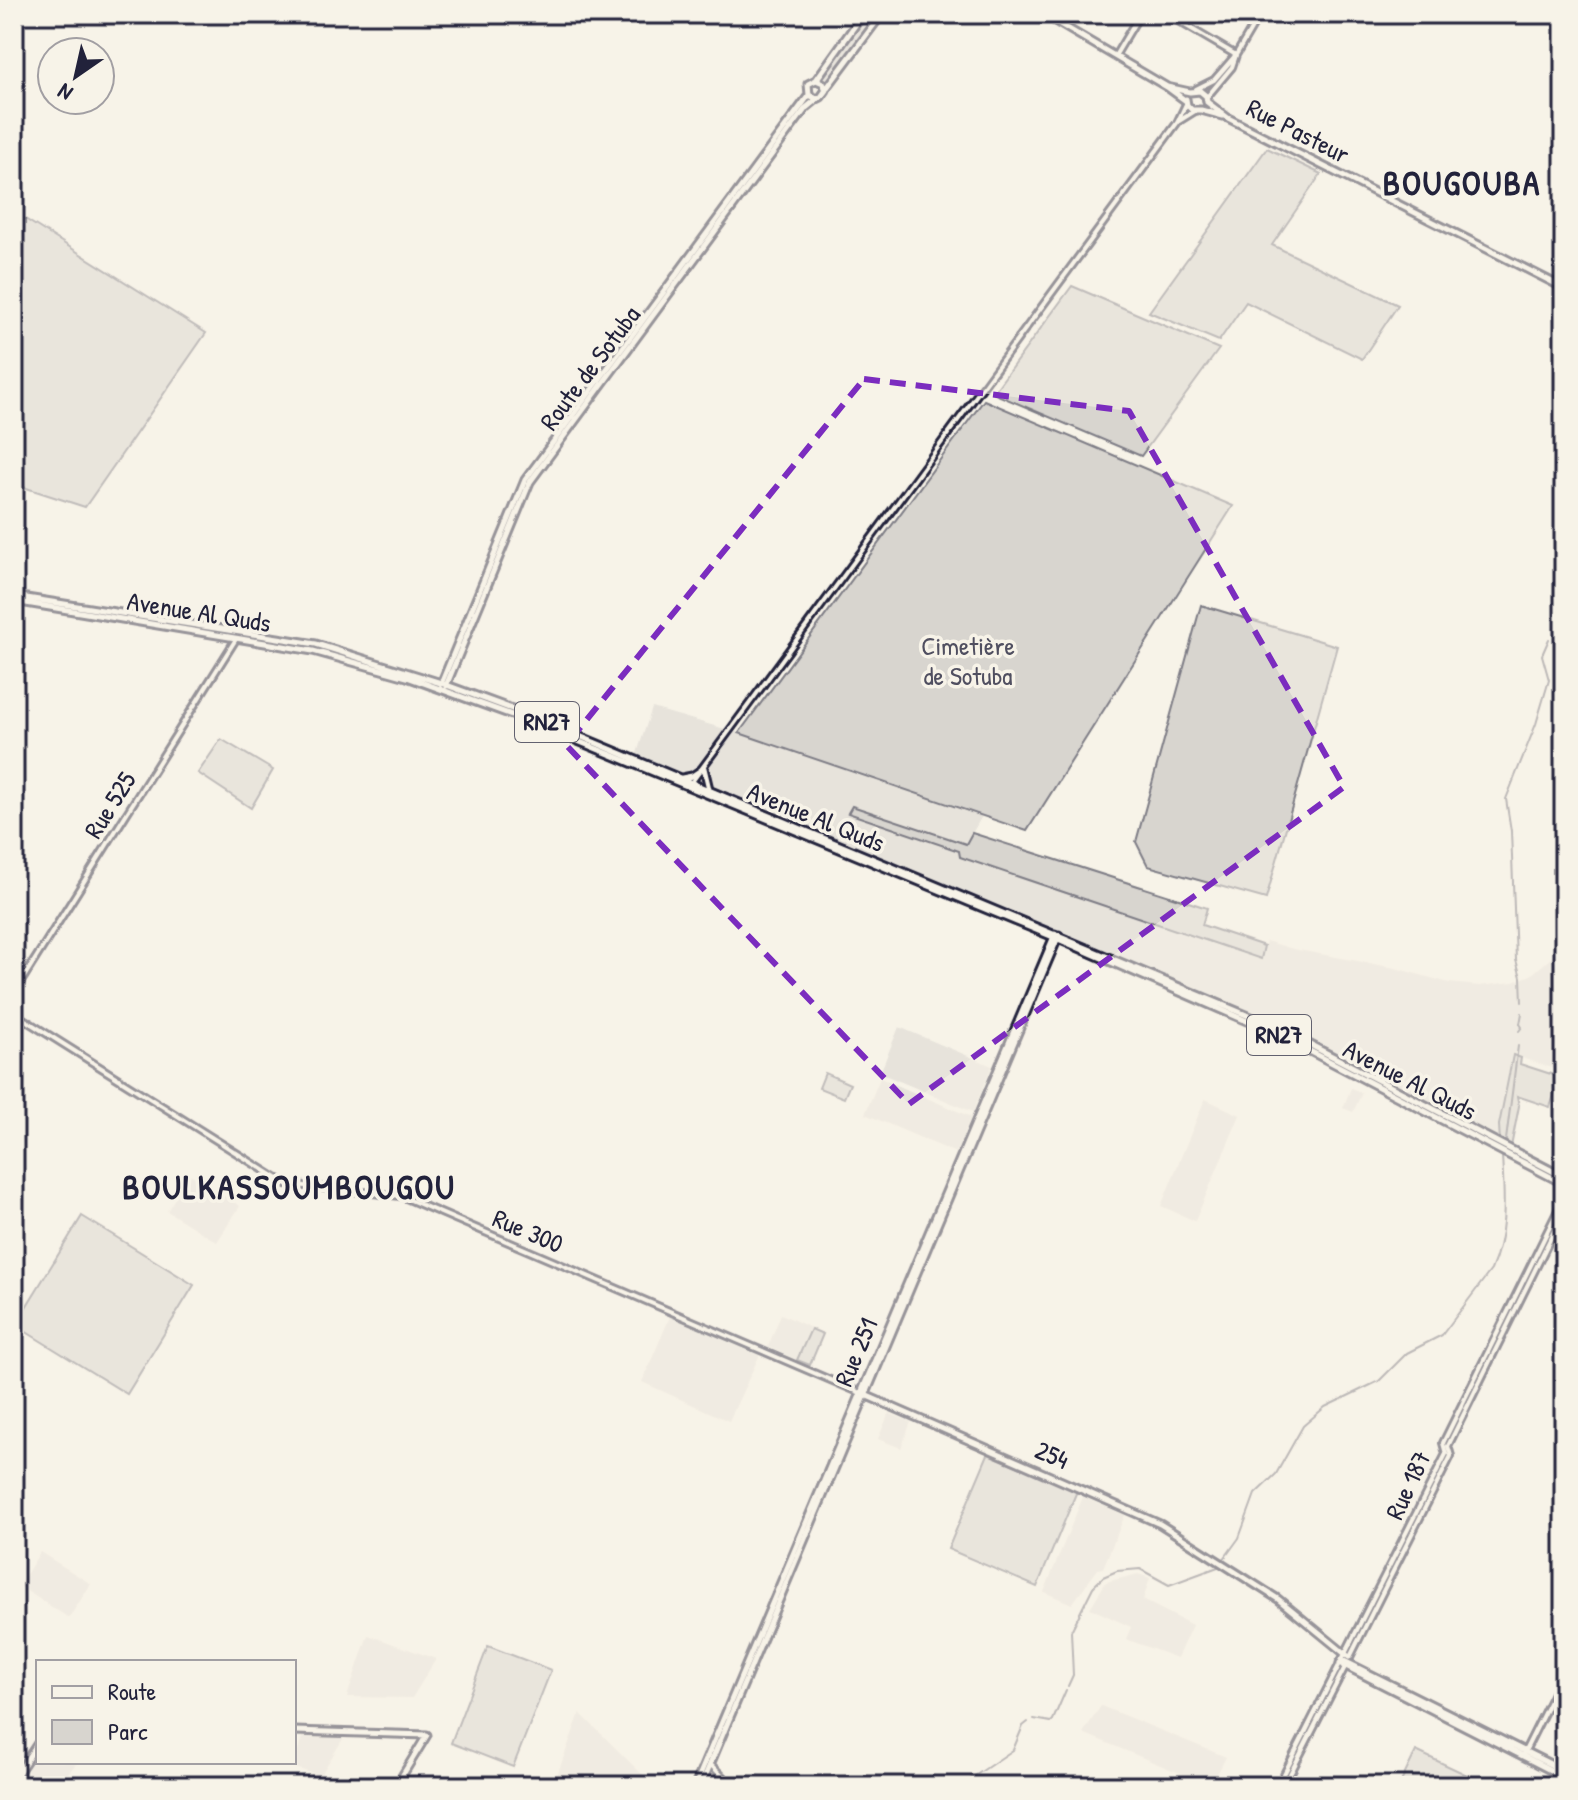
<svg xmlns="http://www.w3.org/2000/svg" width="1578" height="1800" font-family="'Patrick Hand',sans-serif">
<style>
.built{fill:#e7e3db}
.green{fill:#d8d5cf;stroke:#7d7c85;stroke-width:2}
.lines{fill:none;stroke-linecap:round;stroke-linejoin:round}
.stream{stroke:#76747f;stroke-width:2}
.tertiary-casing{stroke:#22223b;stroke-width:10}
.secondary-casing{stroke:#22223b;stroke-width:11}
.primary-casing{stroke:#22223b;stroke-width:11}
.tertiary{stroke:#f7f3e8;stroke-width:4}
.secondary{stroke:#f7f3e8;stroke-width:5}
.primary{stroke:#f7f3e8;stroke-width:5}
.marked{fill:none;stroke:#7b2cbf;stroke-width:6;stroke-dasharray:16 10;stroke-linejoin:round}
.labels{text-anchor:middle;stroke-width:7;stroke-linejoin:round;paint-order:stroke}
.shield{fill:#f7f3e8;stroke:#62616f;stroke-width:2}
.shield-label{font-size:24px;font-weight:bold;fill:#22223b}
.street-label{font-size:26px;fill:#22223b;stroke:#f7f3e8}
.park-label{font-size:26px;fill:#504f60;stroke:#f7f3e8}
.district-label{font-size:34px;font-weight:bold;letter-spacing:2px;fill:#22223b;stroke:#f7f3e8}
</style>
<rect width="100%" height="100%" fill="#f7f3e8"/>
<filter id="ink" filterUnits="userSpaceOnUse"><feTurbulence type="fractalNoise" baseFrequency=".0125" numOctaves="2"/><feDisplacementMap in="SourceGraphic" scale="16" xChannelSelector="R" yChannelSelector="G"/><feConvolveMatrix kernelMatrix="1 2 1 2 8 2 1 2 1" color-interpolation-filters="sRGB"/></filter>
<g filter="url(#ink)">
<!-- built -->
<path class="built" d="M 652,708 L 739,733 L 982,816 L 966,844 L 853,806 L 960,851 L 1261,959 L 1266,941 L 1293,949 L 1395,968 L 1449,983 L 1479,986 L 1513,982 L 1531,975 L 1564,947 L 1564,1072 L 1513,1055 L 1500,1142 L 1280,1024 L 636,756 Z
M 899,1027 L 992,1066 L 973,1112 L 880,1073 Z
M 880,1078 L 971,1117 L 956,1153 L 865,1114 Z
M 1351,1088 L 1362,1093 L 1353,1112 L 1343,1108 Z
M 1205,1099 L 1240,1115 L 1195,1221 L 1161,1206 Z
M 190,1174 L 240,1206 L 217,1242 L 167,1211 Z
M 672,1312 L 761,1352 L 729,1421 L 642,1382 Z
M 781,1314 L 811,1328 L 797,1360 L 768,1347 Z
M 889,1413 L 911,1422 L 901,1448 L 878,1439 Z
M 1083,1497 L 1125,1515 L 1103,1568 L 1098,1569 L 1072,1604 L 1044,1592 Z
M 40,1552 L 91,1584 L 69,1618 L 19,1586 Z
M 1138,1574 L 1150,1578 L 1143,1600 L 1192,1625 L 1177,1658 L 1126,1639 L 1131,1627 L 1090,1608 L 1106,1582 Z
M 368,1635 L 436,1659 L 412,1698 L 347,1697 Z
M 1101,1706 L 1226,1757 L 1211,1786 L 1083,1733 Z
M 580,1713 L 654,1786 L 553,1786 Z
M 303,1734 L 346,1734 L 320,1776 L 293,1767 Z
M 38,1753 L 38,1762 L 80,1762 L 75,1765 L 57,1786 L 15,1786 Z"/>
<!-- green -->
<path class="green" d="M 866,14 L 880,14 L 828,82 L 825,83 L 821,80 L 820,75 Z
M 1267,148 L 1321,174 L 1272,245 L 1398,305 L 1362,359 L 1246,302 L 1219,341 L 1149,312 Z
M 14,212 L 206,333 L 85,507 L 14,484 Z
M 1072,286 L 1219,349 L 1141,456 L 993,393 Z
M 984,400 L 1233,506 L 1027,831 L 739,733 Z
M 1201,605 L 1337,646 L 1266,899 L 1148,866 L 1136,842 Z
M 221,739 L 273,770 L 251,808 L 198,773 Z
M 852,806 L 966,844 L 972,833 L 1207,908 L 1202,925 L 1264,946 L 1261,959 L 960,857 L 959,851 L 848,813 Z
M 1513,1055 L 1521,1058 L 1520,1064 L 1560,1077 L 1550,1107 L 1517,1096 L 1519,1106 L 1511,1147 L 1500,1142 L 1499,1125 Z
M 825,1073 L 850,1084 L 844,1098 L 819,1088 Z
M 82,1216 L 194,1285 L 127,1394 L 15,1325 Z
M 811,1329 L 823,1334 L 810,1365 L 797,1360 Z
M 988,1454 L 1077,1491 L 1037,1587 L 948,1549 Z
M 488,1646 L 551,1670 L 513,1767 L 451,1743 Z
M 1416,1751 L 1478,1780 L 1475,1786 L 1399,1786 Z"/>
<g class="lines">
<!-- stream -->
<path class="stream" d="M 1522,1002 L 1521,977 L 1516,960 L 1511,831 L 1506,799 L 1536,724 L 1549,680 L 1542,655 L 1549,639
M 1519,1031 L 1522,1027 L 1520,1024 L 1522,1013
M 1506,1140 L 1518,1046
M 1068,1686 L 1073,1675 L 1071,1631 L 1093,1587 L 1103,1577 L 1117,1571 L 1140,1569 L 1169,1585 L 1218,1567 L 1239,1538 L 1255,1494 L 1276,1474 L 1303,1426 L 1325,1407 L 1379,1381 L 1407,1353 L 1442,1335 L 1491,1270 C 1508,1231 1504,1196 1502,1155
M 1034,1719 L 1051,1722 L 1053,1720 L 1066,1690
M 960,1786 L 1013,1750 L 1023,1726 L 1028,1722"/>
<defs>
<path id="tertiary" d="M 1166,14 L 1236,55
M 1115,56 L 1140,14
M 1196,89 L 1214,80 L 1234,57
M 1206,98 L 1232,67 L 1236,55 L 1260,14
M 1179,121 L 1195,111
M 691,783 L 1177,123 L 1186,104
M 14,993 L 236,639
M 14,1013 L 286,1184 L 401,1196 L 863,1394
M 1350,1657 L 1451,1456 L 1448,1446 L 1564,1211
M 1524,1753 L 1564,1673
M 711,1765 L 732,1786
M 1278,1786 L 1446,1454 L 1443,1443 L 1564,1198
M 1284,1786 L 1346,1665"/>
<path id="secondary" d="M 1043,14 L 1167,87 L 1186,101
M 1167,87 L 1190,92 L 1200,91 L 1206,96 L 1207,102 L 1228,118 L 1564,288
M 1186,99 L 1187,105 L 1192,110 L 1201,110 L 1223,116
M 865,1395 L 1160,1524 L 1278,1599 L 1349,1657
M 1342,1660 L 1564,1771
M 1340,1663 L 1564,1777
M 294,1731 L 427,1735 L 396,1786
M 14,1779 L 38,1743
M 695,1786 L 1055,934
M 701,1786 L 1059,935"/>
<path id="primary" d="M 816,80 L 823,83 L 826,90 L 821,97 L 817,99 L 809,95 L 808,84 L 816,80 L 863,14
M 826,89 L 882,14
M 14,596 L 316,644 L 441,683 L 534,717 L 1280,1029 L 1564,1177
M 14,601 L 313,651 L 407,677 L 534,723 L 1058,939 L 1279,1035 L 1564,1184
M 441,684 L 525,480 L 809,95
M 446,686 L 530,482 L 806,108 L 817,99
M 682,778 L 692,776 L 704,768 L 709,789"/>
</defs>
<!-- tertiary casing -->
<use href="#tertiary" class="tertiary-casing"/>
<!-- secondary casing -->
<use href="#secondary" class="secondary-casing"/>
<!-- primary casing -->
<use href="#primary" class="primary-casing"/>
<!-- tertiary -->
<use href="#tertiary" class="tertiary"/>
<!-- secondary -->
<use href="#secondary" class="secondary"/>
<!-- primary -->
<use href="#primary" class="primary"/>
</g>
</g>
<!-- marked area -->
<path d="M0 0H1578V1800H0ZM 864,379 L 1129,411 L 1344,787 L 909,1104 L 566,745 Z" fill="#f7f3e8" fill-opacity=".55" fill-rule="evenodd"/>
<path class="marked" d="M 864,379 L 1129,411 L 1344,787 L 909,1104 L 566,745 Z"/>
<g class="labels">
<!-- shield labels -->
<g class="shield">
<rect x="515" y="702" width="64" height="40" rx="6"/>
<rect x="1247" y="1015" width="64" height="40" rx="6"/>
</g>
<g class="shield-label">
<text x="547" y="730">RN27</text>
<text x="1279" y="1043">RN27</text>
</g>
<!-- street labels -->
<g class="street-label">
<text transform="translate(1298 131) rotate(27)" y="9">Rue Pasteur</text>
<text transform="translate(590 368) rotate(-53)" y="9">Route de Sotuba</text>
<text transform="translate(199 612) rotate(9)" y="9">Avenue Al Quds</text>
<text transform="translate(110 805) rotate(-58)" y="9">Rue 525</text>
<text transform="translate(816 817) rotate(22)" y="9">Avenue Al Quds</text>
<text transform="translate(1410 1080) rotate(27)" y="9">Avenue Al Quds</text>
<text transform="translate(528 1231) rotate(23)" y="9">Rue 300</text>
<text transform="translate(856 1352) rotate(-67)" y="9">Rue 251</text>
<text transform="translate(1052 1455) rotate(23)" y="9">254</text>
<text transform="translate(1408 1485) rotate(-65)" y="9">Rue 187</text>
</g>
<!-- park labels -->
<g class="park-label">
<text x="968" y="655">Cimetière<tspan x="968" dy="30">de Sotuba</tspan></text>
</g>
<!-- district labels -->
<g class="district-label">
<text x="1462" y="195">BOUGOUBA</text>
<text x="289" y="1199">BOULKASSOUMBOUGOU</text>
</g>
</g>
<!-- margin -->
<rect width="1578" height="1800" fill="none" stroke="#f7f3e8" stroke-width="48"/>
<rect x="24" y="24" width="1530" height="1752" fill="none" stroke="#22223b" stroke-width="3" filter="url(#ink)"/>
<!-- legend -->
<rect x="36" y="1660" width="260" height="104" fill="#f7f3e8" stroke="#a29fa3" stroke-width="2"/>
<rect x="52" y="1686" width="40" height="12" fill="#f7f3e8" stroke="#a29fa3" stroke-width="2"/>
<text x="108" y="1700" font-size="24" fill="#22223b">Route</text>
<rect x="52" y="1720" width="40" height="24" fill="#d8d5cf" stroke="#a29fa3" stroke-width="2"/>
<text x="108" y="1740" font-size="24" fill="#22223b">Parc</text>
<!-- north arrow -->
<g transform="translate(76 76) rotate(214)"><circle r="38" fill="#f7f3e8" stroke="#a29fa3" stroke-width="2"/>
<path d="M0-6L14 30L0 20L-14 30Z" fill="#22223b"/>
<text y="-12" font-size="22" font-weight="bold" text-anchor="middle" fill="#22223b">N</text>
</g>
</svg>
